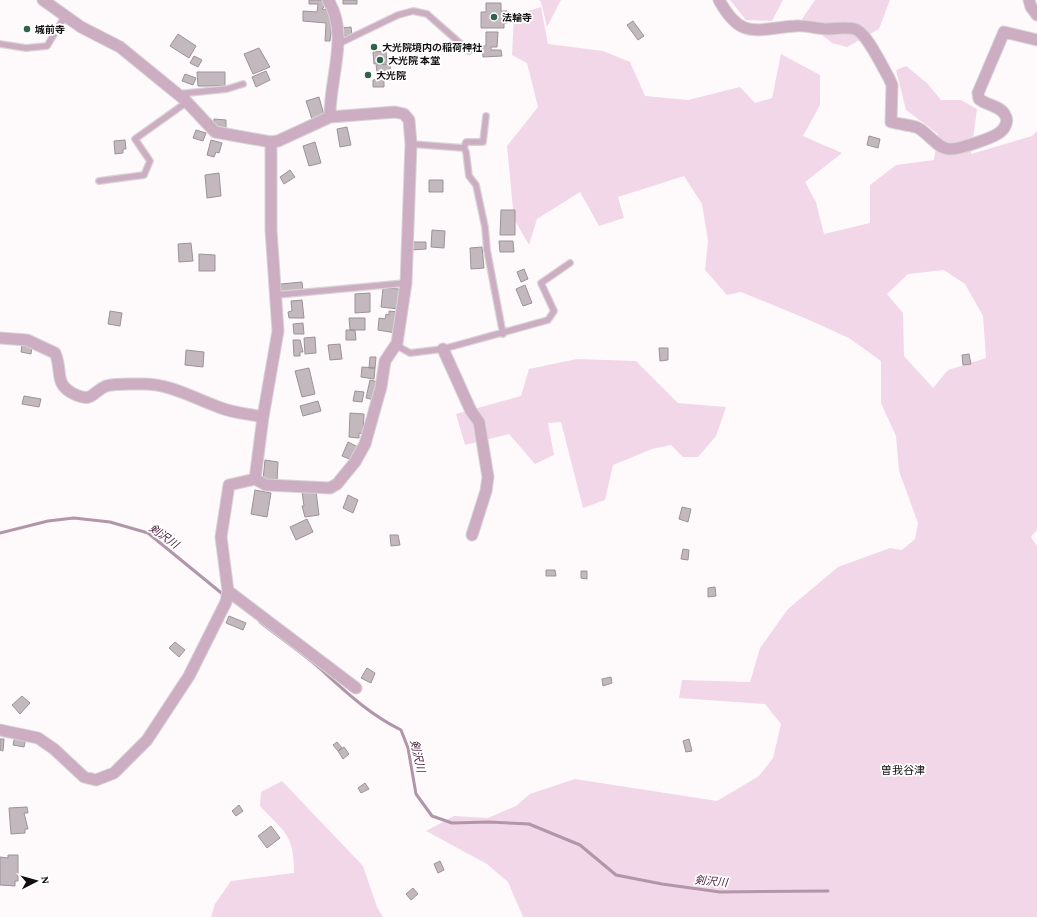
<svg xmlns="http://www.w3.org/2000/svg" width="1037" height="917" font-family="'Crimson Pro','Noto Sans JP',serif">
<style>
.green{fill:#f1d7e8;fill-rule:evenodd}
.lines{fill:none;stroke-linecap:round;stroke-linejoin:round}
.stream{stroke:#b295a8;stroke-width:3}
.building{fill:#c2b8be;stroke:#9c9399}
.service-casing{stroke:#d8d4d6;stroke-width:8}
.minor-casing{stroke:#d8d4d6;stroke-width:13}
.service{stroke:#ccadc2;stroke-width:5.5}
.minor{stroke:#ccadc2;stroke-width:11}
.poi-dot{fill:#306348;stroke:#fff;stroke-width:1.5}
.labels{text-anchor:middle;stroke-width:3.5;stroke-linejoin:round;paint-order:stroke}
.poi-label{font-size:10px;font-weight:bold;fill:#130f11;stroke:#fff;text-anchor:start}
.water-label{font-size:11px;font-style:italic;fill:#4c2441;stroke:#fff}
.neighbourhood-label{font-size:11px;fill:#130f11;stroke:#fff}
</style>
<rect width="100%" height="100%" fill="#fefafc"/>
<!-- green -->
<path class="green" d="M 539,0 L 561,0 L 547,27 L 541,2 Z
M 730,0 L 783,0 L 772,21 L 746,20 Z
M 815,0 L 890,0 L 879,29 L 847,47 L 832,43 L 802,19 Z
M 541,7 L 548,44 L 603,51 L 630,62 L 645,96 L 688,100 L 740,87 L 755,103 L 772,98 L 781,54 L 820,75 L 820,105 L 803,136 L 842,153 L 805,182 L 816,202 L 824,234 L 870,223 L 870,185 L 896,165 L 934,160 L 938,134 L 906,110 L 896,70 L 906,66 L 927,83 L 941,100 L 961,100 L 977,109 L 971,154 L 1032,136 L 1037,131 L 1037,530 L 1031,537 L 1037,546 L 1037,917 L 523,917 L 508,882 L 487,864 L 426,831 L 454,816 L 488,818 L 516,806 L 530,794 L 575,779 L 717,801 L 759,776 L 773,758 L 781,724 L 765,704 L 679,698 L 682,680 L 750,682 L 760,648 L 788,609 L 838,567 L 890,548 L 902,550 L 915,539 L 918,523 L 899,471 L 896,436 L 881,403 L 881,361 L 849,338 L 807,319 L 741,292 L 727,295 L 705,270 L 708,241 L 702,204 L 684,176 L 618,197 L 624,218 L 599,226 L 580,192 L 537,219 L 529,245 L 514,219 L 507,146 L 538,107 L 527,63 L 512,55 L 514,15 ZM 944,270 L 965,284 L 983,316 L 986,358 L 948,370 L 933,388 L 904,356 L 903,313 L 887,294 L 908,274 Z
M 577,359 L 636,361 L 678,403 L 726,407 L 716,436 L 698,457 L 683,457 L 671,445 L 652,449 L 613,465 L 605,500 L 583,508 L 561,422 L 548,423 L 554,455 L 535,464 L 509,434 L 465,445 L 456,414 L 521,396 L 529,369 Z
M 282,781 L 363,866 L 377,907 L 383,917 L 211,917 L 215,904 L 231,881 L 294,873 C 294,834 285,833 260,806 L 261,792 Z"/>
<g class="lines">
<!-- stream -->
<path class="stream" d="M 0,533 L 48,521 L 74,518 L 110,522 L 148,533 L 225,596
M 260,622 C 278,636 298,650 316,665 C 344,690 367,713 401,730 L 408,748 L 416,794 L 432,816 L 452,823 L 488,822 L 529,824 L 580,845 L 616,875 L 662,884 L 720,892 L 828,891"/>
</g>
<!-- building -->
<path class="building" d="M 309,0 L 323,0 L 326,5 L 322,9 L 329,10 L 333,17 L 330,41 L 325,41 L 326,23 L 303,21 L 303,11 L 317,12 L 318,4 L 309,4 Z
M 343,0 L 357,0 L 357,4 L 343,4 Z
M 486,3 L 501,3 L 501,11 L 507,11 L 507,23 L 504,23 L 504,28 L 481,28 L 481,12 L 486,12 Z
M 633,21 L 644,36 L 638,40 L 627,25 Z
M 351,27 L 352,36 L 343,36 L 342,28 Z
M 486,32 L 498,32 L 497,47 L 491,47 L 491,50 L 501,50 L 502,56 L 483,57 L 482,46 L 486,46 Z
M 178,34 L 196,46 L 189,58 L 170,46 Z
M 259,48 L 270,67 L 253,74 L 244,54 Z
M 386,51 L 387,63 L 374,64 L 373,52 Z
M 194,56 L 202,60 L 198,67 L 190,63 Z
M 390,64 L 391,80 L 384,80 L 384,87 L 373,87 L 373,80 L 378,79 L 376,65 Z
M 266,71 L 270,80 L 256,87 L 252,77 Z
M 197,72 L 225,72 L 225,86 L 198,86 Z
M 185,74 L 196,78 L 193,85 L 182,81 Z
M 319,97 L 324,115 L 312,119 L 306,101 Z
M 214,119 L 226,120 L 226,129 L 214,129 Z
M 347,127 L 351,145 L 340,147 L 337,129 Z
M 196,130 L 206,133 L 203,141 L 193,138 Z
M 869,136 L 880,139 L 878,148 L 867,145 Z
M 125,140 L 126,149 L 123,149 L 123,153 L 115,154 L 114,141 Z
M 211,140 L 222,143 L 219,153 L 216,152 L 214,157 L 207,155 Z
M 315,142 L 321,163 L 309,166 L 303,146 Z
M 290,170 L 295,177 L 284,184 L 280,177 Z
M 219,173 L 221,196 L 207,198 L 205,175 Z
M 429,180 L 443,180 L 443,192 L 429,192 Z
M 501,210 L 515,210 L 515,235 L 500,235 Z
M 432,230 L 445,231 L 444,248 L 431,247 Z
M 499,241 L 513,241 L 514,252 L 500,252 Z
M 412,242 L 426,242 L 426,249 L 412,250 Z
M 191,243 L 193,261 L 179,262 L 178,244 Z
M 482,247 L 484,268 L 471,269 L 470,248 Z
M 199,254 L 215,255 L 215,271 L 199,271 Z
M 524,269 L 528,279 L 521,282 L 517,272 Z
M 302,282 L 303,291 L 281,293 L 281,284 Z
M 525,285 L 532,303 L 523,306 L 516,289 Z
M 383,288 L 399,289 L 398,309 L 381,307 Z
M 370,293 L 370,312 L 355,313 L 355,294 Z
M 302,300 L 304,318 L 289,318 L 288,312 L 292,311 L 291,301 Z
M 110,311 L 122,313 L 120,326 L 108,324 Z
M 389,311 L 398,312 L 396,333 L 378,330 L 379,318 L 385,319 L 386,314 L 389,315 Z
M 349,318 L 365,318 L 365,330 L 350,330 Z
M 303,323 L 304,334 L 294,334 L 293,324 Z
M 346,330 L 355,330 L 356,340 L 346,340 Z
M 315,337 L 316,353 L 305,354 L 304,338 Z
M 293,340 L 300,340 L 303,352 L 300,352 L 300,356 L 294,356 Z
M 340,344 L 342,359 L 330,360 L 328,345 Z
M 22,345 L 32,347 L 31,354 L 21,352 Z
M 659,348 L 668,348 L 668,360 L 660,361 Z
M 186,350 L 204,352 L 203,367 L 185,365 Z
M 969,354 L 971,364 L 963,365 L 962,355 Z
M 370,357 L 376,357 L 375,368 L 369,368 Z
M 362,367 L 375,368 L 374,379 L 361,377 Z
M 309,368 L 315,394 L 302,397 L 295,371 Z
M 370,380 L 379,382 L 375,400 L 366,398 Z
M 355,391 L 364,392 L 362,402 L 353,401 Z
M 24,396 L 41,399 L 39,407 L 22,404 Z
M 318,401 L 321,411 L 303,416 L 300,406 Z
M 350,413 L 364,414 L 363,434 L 359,433 L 359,438 L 349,437 Z
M 348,442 L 358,447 L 352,460 L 342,456 Z
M 265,460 L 278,462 L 277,482 L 263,480 Z
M 255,490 L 271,493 L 267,517 L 251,514 Z
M 316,491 L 319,515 L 305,517 L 302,506 L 304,506 L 302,492 Z
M 348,495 L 358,500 L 353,513 L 343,508 Z
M 682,507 L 691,509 L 688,522 L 679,519 Z
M 307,519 L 313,532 L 296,540 L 290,527 Z
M 390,535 L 398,535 L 400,545 L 391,546 Z
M 683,549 L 689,550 L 688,560 L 681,559 Z
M 546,570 L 555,570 L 556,576 L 546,576 Z
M 581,571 L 587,571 L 587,579 L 581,578 Z
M 715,587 L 716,596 L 708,597 L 708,588 Z
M 229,616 L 246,623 L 243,630 L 226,623 Z
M 175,642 L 185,650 L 179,657 L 169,648 Z
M 367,668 L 375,673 L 371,683 L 361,678 Z
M 611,677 L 612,683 L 603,686 L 602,679 Z
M 22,696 L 30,703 L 20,714 L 12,705 Z
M 15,736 L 26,738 L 24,747 L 13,745 Z
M 0,739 L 4,739 L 3,751 L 0,750 Z
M 689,739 L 692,751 L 686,752 L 683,741 Z
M 337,742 L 342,748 L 338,751 L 333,745 Z
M 344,747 L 349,754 L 343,759 L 338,751 Z
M 365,783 L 369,789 L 361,793 L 358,788 Z
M 239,805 L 243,811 L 236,816 L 232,811 Z
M 27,807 L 28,813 L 24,813 L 28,829 L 25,829 L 25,833 L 11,834 L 9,808 Z
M 271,826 L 280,838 L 267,848 L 258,836 Z
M 8,855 L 18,855 L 18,881 L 15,881 L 15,886 L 0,885 L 0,857 L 8,858 Z
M 440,861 L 444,870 L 438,873 L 434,864 Z
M 413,888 L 418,894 L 411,900 L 406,894 Z"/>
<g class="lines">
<defs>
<path id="service" d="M 0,44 L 26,48 L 47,46 L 65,16
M 338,44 L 398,15 L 413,11 L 427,14 L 469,51
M 178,94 L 227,89 L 243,84
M 411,144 L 464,148 L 466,152 L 469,176 L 476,185 L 485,227 L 487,250 L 503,334
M 464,148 L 466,142 L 483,142 L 486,116
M 99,181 L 144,175 L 150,161 L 135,139 L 187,102
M 276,295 L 406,283
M 397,343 L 401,348 L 410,353 L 443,349 L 548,320 L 554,311 L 541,283 L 570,263"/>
<path id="minor" d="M 43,0 L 81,27 L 120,47 L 185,100 L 215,132 L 271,142 L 278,141 L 330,117 C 329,79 350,34 328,0
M 719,0 C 742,42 757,28 796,26 C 806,25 817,29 827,29 C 836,29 848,26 857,30 C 868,36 882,66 889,78 L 892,85 L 891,122 C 899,124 908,125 916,127 C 927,131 936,148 949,149 C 958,150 992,138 999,133 C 1005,129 1009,121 1005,115 C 1001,106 986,105 979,99 L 978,93 L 1004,32 L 1037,40
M 1029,0 L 1031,7 L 1037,15
M 0,338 L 27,340 L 55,353 C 63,370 53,384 74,394 C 93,403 92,392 106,386 C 116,383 132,384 143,384 C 172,384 195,399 221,408 C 234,413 249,414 263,417
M 443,349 L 471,411 L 479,422 L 488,477 L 486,491 L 472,535
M 255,479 L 266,485 L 330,488 L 337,484 L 355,462 L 365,444 L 381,387 L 385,361 L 397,343 L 406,283 L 411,144 L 409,120 L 404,114 L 395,112 L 330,117
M 228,591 L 356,688
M 0,730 L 38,738 L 54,749 L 84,777 L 96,780 L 114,773 L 147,740 L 189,676 L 226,602 L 228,591 L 221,537 L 229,485 L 255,479 L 263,417 L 278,331 L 271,230 L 271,142"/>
</defs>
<!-- service casing -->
<use href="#service" class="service-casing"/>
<!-- minor casing -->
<use href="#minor" class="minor-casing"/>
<!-- service -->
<use href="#service" class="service"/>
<!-- minor -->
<use href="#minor" class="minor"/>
</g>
<!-- markers -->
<g class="poi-dot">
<circle cx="494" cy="17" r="4"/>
<circle cx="27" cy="29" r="4"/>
<circle cx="374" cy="47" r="4"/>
<circle cx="380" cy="60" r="4"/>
<circle cx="368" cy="75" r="4"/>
</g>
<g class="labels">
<!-- poi labels -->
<g class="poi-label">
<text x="502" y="21">法輪寺</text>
<text x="35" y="33">城前寺</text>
<text x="382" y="51">大光院境内の稲荷神社</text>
<text x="388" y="64">大光院 本堂</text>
<text x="376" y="79">大光院</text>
</g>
<!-- water labels -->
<g class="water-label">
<text transform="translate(164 536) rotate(35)" y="4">剣沢川</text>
<text transform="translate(418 756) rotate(77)" y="4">剣沢川</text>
<text transform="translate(711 881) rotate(5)" y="4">剣沢川</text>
</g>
<!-- neighbourhood labels -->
<g class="neighbourhood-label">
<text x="903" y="774">曽我谷津</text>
</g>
</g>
<!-- north arrow -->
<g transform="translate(36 881) rotate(84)" stroke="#ffffff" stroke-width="3" paint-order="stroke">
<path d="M0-3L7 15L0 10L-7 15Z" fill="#130f11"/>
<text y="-6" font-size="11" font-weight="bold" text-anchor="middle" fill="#130f11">N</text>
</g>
</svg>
